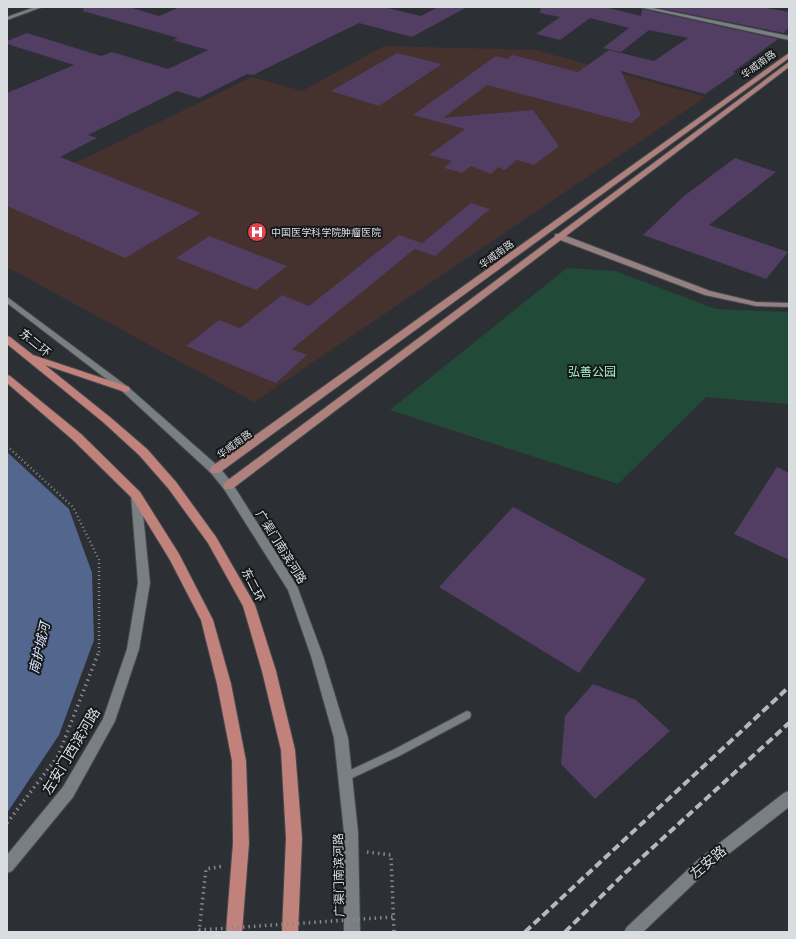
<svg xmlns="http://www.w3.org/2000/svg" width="796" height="939" font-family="'Asap Condensed','Noto Sans SC',sans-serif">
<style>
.medical{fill:#45312e}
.green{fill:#214b38}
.water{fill:#52668e}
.building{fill:#523d63}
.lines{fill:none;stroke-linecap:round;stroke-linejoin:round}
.service-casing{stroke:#474b4e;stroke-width:2}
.tertiary-casing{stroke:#474b4e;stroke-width:2}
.secondary-casing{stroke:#474b4e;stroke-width:2}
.primary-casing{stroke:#474b4e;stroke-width:2}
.trunk-casing{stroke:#474b4e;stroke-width:2}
.path-far1{stroke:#86898d;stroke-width:2.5;stroke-dasharray:1 3;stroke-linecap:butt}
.path{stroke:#86898d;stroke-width:3.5;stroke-dasharray:1.5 4;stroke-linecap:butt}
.service{fill:#7a7f83;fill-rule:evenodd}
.tertiary{fill:#7a7f83;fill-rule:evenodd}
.secondary{fill:#948080;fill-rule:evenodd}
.primary{fill:#ae817d;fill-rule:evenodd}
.trunk{fill:#c0827b;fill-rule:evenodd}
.rail{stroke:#b5b9bc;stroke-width:4;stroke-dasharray:8 4;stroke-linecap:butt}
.path-bridge{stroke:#86898d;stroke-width:3.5;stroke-dasharray:1.5 4;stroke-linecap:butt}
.labels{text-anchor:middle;stroke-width:4;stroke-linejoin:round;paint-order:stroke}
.far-street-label{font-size:10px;fill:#dadde0;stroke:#161819}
.far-poi-label{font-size:10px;fill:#dadde0;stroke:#161819;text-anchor:start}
.street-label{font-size:12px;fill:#dadde0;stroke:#161819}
.park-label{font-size:12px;fill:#a2f3cb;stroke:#161819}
.water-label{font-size:13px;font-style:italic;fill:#d5e3fd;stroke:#161819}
.near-street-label{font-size:14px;fill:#dadde0;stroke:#161819}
</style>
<rect width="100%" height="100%" fill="#2c3034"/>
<!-- medical -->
<path class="medical" d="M 384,46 L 536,50 L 706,97 L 254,402 L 7,267 L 7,196 L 252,77 L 302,91 Z"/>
<!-- green -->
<path class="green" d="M 567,268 L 615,271 L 716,309 L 789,312 L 789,404 L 706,397 L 618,484 L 390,410 Z"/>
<!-- water -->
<path class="water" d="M 7,452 L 69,509 L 92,573 L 94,640 L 59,735 L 7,813 Z"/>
<!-- building -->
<path class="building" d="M 84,7 L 129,7 L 159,16 L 180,7 L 383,7 L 421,16 L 438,7 L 467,7 L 412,37 L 359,23 L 253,75 L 247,74 L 199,98 L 177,91 L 88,135 L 97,138 L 60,157 L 201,213 L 125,258 L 7,206 L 7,93 L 74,65 L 7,44 L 7,41 L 27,33 L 101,56 L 112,52 L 168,69 L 208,50 L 173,40 L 178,38 L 83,11 Z
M 541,7 L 605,7 L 641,16 L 642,9 L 778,39 L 733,72 L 736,73 L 705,94 L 621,71 L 641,115 L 631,123 L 487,85 L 443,118 L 533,110 L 559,146 L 534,165 L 517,160 L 505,170 L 498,167 L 491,174 L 471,166 L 462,173 L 444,168 L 452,161 L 429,155 L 465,129 L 413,115 L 496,56 L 507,59 L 513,55 L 578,72 L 609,50 L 654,61 L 688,38 L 649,30 L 621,52 L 603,48 L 629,28 L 590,18 L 560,40 L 536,34 L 560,17 L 540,13 Z
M 655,7 L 761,7 L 789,12 L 789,27 L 784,33 Z
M 397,53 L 442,64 L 379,106 L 331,91 Z
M 735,158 L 776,172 L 709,225 L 788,252 L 766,279 L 643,235 L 684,196 Z
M 471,203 L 490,209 L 435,256 L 415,249 Z
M 399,235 L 422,243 L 292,349 L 307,355 L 276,383 L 186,346 L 219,320 L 240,328 L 282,295 L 309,306 Z
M 209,236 L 287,266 L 256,290 L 176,258 Z
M 777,467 L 789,473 L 789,560 L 734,534 Z
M 513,507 L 646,579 L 579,673 L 439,587 Z
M 593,684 L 636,700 L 670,731 L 595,799 L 561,764 L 565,716 Z"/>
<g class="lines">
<defs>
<path id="service" d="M 467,711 L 470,712 L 471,715 L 470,718 L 399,756 L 348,780 L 345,782 L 342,780 L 340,777 L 342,774 L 393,750 Z"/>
<path id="tertiary" d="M 35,7 L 42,7 L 7,20 L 7,17 Z
M 639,7 L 648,7 L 789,36 L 789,40 Z
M 7,297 L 128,387 L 219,467 L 232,483 L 297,586 L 323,656 L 348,738 L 358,832 L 360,932 L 344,932 L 344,832 L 334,738 L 311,656 L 288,590 L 224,489 L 211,473 L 122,391 L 7,303 Z
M 136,491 L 140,492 L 141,495 L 150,583 L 139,649 L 115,721 L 73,797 L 12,871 L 7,873 L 7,855 L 63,787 L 103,719 L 127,649 L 138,583 L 131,495 L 132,492 Z
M 789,791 L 789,807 L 709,869 L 643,932 L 624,932 L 627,927 L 699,859 L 784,793 Z"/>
<path id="secondary" d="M 555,234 L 561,234 L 710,291 L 756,302 L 789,303 L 789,307 L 756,306 L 705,295 L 555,238 Z"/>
<path id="primary" d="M 789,53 L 789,58 L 219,473 L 211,473 L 210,470 L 211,467 Z
M 789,62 L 789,67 L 232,489 L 224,489 L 223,486 L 224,483 Z"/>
<path id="trunk" d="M 7,336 L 10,337 L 33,355 L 129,387 L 130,389 L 129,391 L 125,392 L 45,365 L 111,418 L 147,449 L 176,482 L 216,537 L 255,605 L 276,671 L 295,750 L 302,838 L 298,932 L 282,932 L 286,838 L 281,750 L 262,671 L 243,606 L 208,543 L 168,488 L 139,455 L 103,422 L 7,344 Z
M 7,375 L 10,376 L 81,434 L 140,492 L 179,554 L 213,620 L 231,684 L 246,761 L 249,843 L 242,932 L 226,932 L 233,843 L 232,761 L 217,684 L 201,620 L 170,560 L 132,498 L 73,440 L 7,383 Z"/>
</defs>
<!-- service casing -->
<use href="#service" class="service-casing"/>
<!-- tertiary casing -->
<use href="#tertiary" class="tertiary-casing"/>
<!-- secondary casing -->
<use href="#secondary" class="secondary-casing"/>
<!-- primary casing -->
<use href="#primary" class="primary-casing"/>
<!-- trunk casing -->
<use href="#trunk" class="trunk-casing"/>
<!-- path-far1 -->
<path class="path-far1" d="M 7,446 L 73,507 L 99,560 L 99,652 L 98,655"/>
<!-- path -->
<path class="path" d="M 7,823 L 58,756 L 98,654
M 367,852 L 391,855 L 394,932
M 199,932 L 206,869 L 224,866"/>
<!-- service -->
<use href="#service" class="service"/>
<!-- tertiary -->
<use href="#tertiary" class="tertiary"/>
<!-- secondary -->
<use href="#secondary" class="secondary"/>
<!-- primary -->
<use href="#primary" class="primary"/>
<!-- trunk -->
<use href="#trunk" class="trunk"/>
<!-- rail -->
<path class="rail" d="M 525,932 L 789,687
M 565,932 L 626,872 L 789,723"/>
<!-- path-bridge -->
<path class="path-bridge" d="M 199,930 L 393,917"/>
</g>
<!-- icons -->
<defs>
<symbol id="hospital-disc" viewBox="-11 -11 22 22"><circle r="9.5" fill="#e0444e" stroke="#161819"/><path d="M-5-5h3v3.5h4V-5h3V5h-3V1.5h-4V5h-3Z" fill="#fff"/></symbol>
</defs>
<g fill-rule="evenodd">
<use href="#hospital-disc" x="246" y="221" width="22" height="22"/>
</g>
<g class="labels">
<!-- far-street labels -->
<g class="far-street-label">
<text transform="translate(758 64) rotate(-36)" y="4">华威南路</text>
<text transform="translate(496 254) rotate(-36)" y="4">华威南路</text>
<text transform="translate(234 444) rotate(-36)" y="4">华威南路</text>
</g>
<!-- far-poi labels -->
<g class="far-poi-label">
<text x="271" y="236">中国医学科学院肿瘤医院</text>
</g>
<!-- street labels -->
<g class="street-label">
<text transform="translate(35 343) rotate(39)" y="4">东二环</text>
<text transform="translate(281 547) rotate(58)" y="4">广渠门南滨河路</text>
<text transform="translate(253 585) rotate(63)" y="4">东二环</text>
<text transform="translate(339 875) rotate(-91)" y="4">广渠门南滨河路</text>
</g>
<!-- park labels -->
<g class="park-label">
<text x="592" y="376">弘善公园</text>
</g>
<!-- water labels -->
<g class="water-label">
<text transform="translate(39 648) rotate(-77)" y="5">南护城河</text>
</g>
<!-- near-street labels -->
<g class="near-street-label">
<text transform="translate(71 751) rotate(-59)" y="5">左安门西滨河路</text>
<text transform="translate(708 862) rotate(-40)" y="5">左安路</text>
</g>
</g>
<!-- border -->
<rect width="796" height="939" fill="none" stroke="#dadde0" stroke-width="16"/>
</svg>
